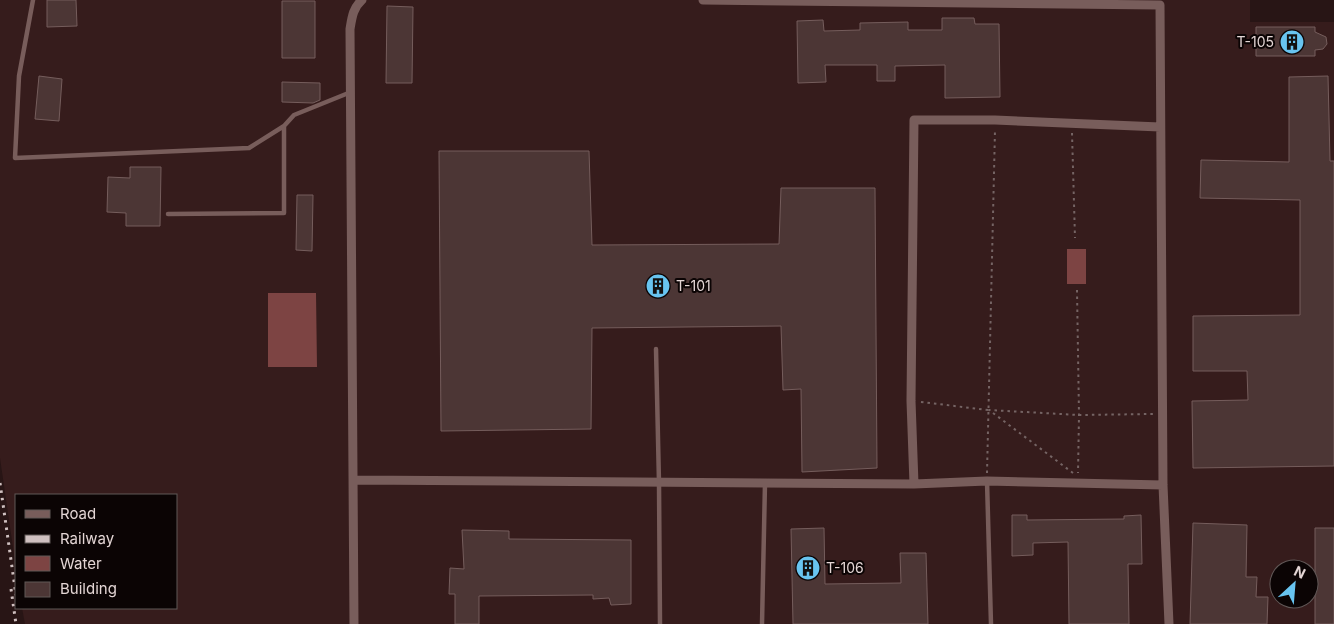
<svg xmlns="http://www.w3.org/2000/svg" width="1334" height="624" font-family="Inter,sans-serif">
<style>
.built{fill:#361c1c;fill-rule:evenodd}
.water{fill:#7d4443}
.building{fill:#4c3635;stroke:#755d5c}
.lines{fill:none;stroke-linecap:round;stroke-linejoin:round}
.path{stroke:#756464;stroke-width:2;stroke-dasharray:2.5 4;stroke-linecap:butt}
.service{stroke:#785d5b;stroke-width:4.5}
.minor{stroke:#785d5b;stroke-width:9}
.rail{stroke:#cfc0c0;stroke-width:3;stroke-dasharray:2.5 5;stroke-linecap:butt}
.labels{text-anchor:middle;stroke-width:4;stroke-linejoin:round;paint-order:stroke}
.poi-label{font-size:14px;fill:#e3d5d4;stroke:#0b0404;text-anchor:start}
</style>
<rect width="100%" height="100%" fill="#281515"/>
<!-- built -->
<path class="built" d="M 0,0 L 1250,0 L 1250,22 L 1334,22 L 1334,624 L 25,624 L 22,608 L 176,608 L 176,495 L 16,495 L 16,568 L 0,458 ZM 1279,569 L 1309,569 L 1309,599 L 1279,599 Z"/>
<!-- water -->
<path class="water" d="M 1067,249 L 1086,249 L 1086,284 L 1067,284 Z
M 268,293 L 316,293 L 317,367 L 268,367 Z"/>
<!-- building -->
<path class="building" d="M 47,0 L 76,0 L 77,26 L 47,27 Z
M 282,1 L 315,1 L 315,58 L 282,58 Z
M 387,6 L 413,7 L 412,83 L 386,83 Z
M 942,18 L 974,18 L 975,24 L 999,24 L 1000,97 L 945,98 L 945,65 L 895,66 L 895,81 L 877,81 L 877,65 L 825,65 L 826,82 L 798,83 L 797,21 L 823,20 L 824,31 L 860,30 L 860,23 L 908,22 L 908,30 L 942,30 Z
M 1256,27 L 1315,27 L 1315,32 L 1326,37 L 1327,44 L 1323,49 L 1315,50 L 1315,56 L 1256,56 Z
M 39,76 L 62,79 L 59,121 L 35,119 Z
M 1328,76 L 1330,161 L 1334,161 L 1334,466 L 1193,468 L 1192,401 L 1248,400 L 1247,371 L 1193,371 L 1193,316 L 1300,315 L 1300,200 L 1200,198 L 1201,160 L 1289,162 L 1289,77 Z
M 282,82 L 320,83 L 320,100 L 313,103 L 282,102 Z
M 439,151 L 589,151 L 592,245 L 779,244 L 781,188 L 875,188 L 877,468 L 802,472 L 801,389 L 783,390 L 781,326 L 592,328 L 591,429 L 441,431 Z
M 130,167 L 161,167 L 160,226 L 126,226 L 126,213 L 107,212 L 108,177 L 130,178 Z
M 297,195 L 313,195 L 312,251 L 296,250 Z
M 1012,515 L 1027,515 L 1027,520 L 1124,519 L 1124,516 L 1141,515 L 1142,564 L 1128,564 L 1129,624 L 1069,624 L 1068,542 L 1033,543 L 1033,555 L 1012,556 Z
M 1193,523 L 1247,525 L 1246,577 L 1257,577 L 1256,597 L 1268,597 L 1267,624 L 1190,624 Z
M 824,528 L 825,584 L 901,583 L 900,553 L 926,553 L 928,624 L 793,624 L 791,529 Z
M 1315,528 L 1334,528 L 1334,624 L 1315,624 Z
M 462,530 L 509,531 L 509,539 L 631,540 L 631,604 L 611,605 L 609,598 L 593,599 L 593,595 L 479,596 L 479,624 L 455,624 L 455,594 L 449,594 L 450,568 L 464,569 Z"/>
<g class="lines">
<!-- path -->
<path class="path" d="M 1072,133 L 1075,238
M 1077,290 L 1079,415 L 1078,473
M 921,402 L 988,410
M 987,473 L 995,130
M 1073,473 L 989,410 L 1079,415 L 1153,414"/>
<!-- service -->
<path class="service" d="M 33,0 L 19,76 L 15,158 L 249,148 L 284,126
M 168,214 L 284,213 L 284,126 L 294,115 L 351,92
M 656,349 L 659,483 L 660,624
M 987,481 L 991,624
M 762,624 L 765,483"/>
<!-- minor -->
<path class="minor" d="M 703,0 L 1160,5 L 1163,485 L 1169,624
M 354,480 L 914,484 L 987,481 L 1163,485
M 914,484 L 911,401 L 914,120 L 995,120 L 1160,127
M 354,624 L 350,29 C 352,17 353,8 362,0"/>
<!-- rail -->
<path class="rail" d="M 0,483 L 16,595
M 11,589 L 16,624"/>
</g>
<!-- icons -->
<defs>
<symbol id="building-disc" viewBox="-11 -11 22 22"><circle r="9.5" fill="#68c4f0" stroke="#0b0404"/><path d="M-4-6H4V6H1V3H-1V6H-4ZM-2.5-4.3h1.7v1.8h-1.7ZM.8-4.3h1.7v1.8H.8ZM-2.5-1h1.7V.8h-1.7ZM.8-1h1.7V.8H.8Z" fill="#111"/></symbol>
</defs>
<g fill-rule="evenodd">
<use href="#building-disc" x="1278" y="28" width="28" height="28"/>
<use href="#building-disc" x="644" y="272" width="28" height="28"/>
<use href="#building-disc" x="794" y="554" width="28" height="28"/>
</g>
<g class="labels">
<!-- poi labels -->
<g class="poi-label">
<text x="1274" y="47" text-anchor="end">Т-105</text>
<text x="676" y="291">Т-101</text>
<text x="826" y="573">Т-106</text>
</g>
</g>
<!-- legend -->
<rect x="15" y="494" width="162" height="115" fill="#0b0404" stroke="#615857"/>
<rect x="25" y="510" width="25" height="8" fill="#785d5b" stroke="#615857"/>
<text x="60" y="519" font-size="15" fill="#e3d5d4">Road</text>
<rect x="25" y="535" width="25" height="8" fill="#cfc0c0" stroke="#615857"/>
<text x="60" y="544" font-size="15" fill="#e3d5d4">Railway</text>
<rect x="25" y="556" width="25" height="15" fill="#7d4443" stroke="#615857"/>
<text x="60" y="569" font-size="15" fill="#e3d5d4">Water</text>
<rect x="25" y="582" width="25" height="15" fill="#4c3635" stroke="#615857"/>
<text x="60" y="594" font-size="15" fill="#e3d5d4">Building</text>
<!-- north arrow -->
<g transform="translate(1294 584) rotate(26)"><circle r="24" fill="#0b0404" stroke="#615857"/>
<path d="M0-4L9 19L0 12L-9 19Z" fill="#68c4f0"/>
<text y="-8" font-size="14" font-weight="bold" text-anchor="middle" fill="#e3d5d4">N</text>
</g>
</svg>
